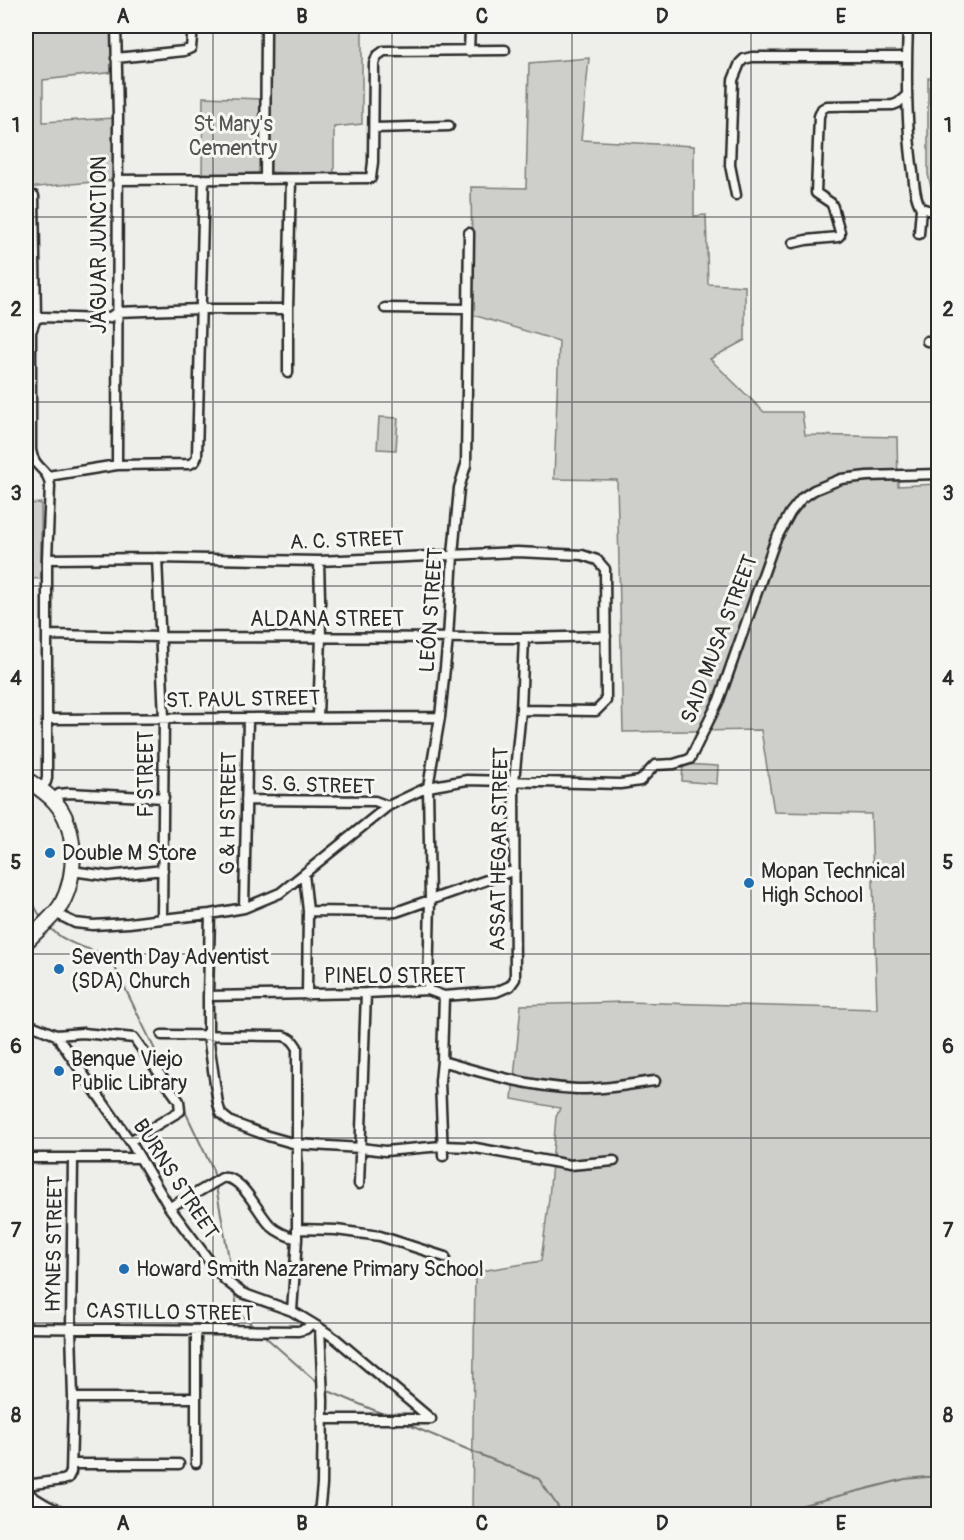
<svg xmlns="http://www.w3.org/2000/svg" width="964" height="1540" font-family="Pangolin,sans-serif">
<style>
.green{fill:#cececa;stroke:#7c7c7a;stroke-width:1.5}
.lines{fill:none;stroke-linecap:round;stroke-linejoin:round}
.stream{stroke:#757573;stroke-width:2}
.minor-casing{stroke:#2b2b2b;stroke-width:13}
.tertiary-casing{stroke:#2b2b2b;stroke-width:15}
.trunk-casing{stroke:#2b2b2b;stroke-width:18}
.minor{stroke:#f6f6f2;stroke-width:8}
.tertiary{stroke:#f6f6f2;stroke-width:10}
.trunk{stroke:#f6f6f2;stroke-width:14}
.grid{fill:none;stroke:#2b2b2b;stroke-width:1.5;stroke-opacity:0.55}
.poi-dot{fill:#1f6fb2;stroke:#f6f6f2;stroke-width:2}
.labels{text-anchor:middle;stroke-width:6;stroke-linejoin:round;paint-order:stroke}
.park-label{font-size:21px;fill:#545453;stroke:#f6f6f2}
.street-label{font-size:21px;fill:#2b2b2b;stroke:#f6f6f2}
.poi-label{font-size:21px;fill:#2b2b2b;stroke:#f6f6f2;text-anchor:start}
.neatline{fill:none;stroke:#2b2b2b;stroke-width:2}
.grid-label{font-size:20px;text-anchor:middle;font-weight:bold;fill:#2b2b2b}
</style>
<rect width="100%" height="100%" fill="#eeeeea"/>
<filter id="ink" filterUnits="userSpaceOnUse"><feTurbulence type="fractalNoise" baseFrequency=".0167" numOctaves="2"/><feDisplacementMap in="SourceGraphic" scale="12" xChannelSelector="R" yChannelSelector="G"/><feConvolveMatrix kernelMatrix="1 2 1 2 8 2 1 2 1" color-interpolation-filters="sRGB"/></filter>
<g filter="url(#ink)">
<!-- green -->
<path class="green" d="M 26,26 L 114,26 L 115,72 L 43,80 L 43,122 L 115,118 L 116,180 L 26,188 Z
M 269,26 L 362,26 L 362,124 L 334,127 L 334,174 L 265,172 Z
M 589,58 L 581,140 L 694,146 L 694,216 L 706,215 L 708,284 L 745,286 L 745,340 L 710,359 L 764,412 L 802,412 L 805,435 L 897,437 L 898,486 L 938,484 L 938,1514 L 472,1514 L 475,1272 L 541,1261 L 549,1198 L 556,1117 L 560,1108 L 512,1099 L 521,1005 L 625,1002 L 877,1009 L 871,814 L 774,812 L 761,730 L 623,732 L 617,480 L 554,479 L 559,341 L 473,315 L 471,187 L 526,188 L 529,63 Z
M 928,78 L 938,78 L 938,193 L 931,187 L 928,174 Z
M 203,97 L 263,99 L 263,173 L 202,175 Z
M 379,417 L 398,418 L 396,450 L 377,449 Z
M 41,503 L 41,579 L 26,578 L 26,504 Z
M 683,764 L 718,766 L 717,784 L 682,781 Z"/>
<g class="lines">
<!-- stream -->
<path class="stream" d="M 26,864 C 30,884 28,899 41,917
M 50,928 C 66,944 88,949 109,955 L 172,1085
M 184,1109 L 213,1170 L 233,1281
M 234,1290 L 238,1312 L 255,1327
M 261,1333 L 320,1385
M 326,1390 L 388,1416
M 404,1423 L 539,1479 L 563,1514
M 768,1514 L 905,1479 L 938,1476"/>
<defs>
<path id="minor" d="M 116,26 L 118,117 L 117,465
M 908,26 C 906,74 906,124 913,172 C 914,184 915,198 921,208 L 919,234
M 469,51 L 470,26
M 116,58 L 184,51 L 191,48 L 193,26
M 374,128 L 449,126
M 265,179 L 266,26
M 117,180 L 371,178 L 373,162 L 374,64 L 377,56 L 384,51 L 505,50
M 736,195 L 730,165 L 733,80 L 740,63 L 744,59 L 752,57 L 907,57
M 34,196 L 36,319 L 31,332 L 31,450 C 34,470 49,468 50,486 L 47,559 L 47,778 L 46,782 L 40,789
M 921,208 L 938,213
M 793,243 L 806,240 L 838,237 L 840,235 L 840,232 L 833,207 L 831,203 L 816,193 L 819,116 L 822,109 L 827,106 L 893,105 L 898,103 L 907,95
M 385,308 L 468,309
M 36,319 L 42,317 L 102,319 L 110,317 L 117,312 L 200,309 L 288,309
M 927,341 L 938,342
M 288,373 L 288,309 L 291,179
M 48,476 L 117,465 L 190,464 L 195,461 L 197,456 L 204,179
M 157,558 L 164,718 L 162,919
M 47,559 L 157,558 L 319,561 L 517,552 L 582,555 L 597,560 L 605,569 L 606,701 L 596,711 L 521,710
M 47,635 L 161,637 L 524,638 L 606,636
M 318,716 L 321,637 L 319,561
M 47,719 L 440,717
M 52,800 L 59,794 L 69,793 L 164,798
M 246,800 L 375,801 L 388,806
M 72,871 L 108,876 L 163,870
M 304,874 L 308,911 L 307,995
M 244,908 L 248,719
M 308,911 L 396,912 L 515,870
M 55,913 L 75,923 L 93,925 L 129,923 L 162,919 L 210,914 L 244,908 L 280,893 L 388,806 L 428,787 L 467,780 L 620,784 L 640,781 L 655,765 L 674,764 L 690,759 L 719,700 L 775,541 L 790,513 L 802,498 L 814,490 L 841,479 L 867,476 L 938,474
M 210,914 L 208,996 L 208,1036 L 218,1104 L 221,1114 L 231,1122 L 268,1136 L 296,1144 L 361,1148 L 385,1151 L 442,1146 L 470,1147 L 570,1165 L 614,1161
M 428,990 L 430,899 L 428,787 L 440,717 L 448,638 L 453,555 L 459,488 L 466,465 L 469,233
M 208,996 L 366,993 L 428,990 L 444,996 L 496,992 L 510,986 L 515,979 L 514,781 L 521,710 L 524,638
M 26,1023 L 56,1035 L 130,1141 L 169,1207 L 213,1266 L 225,1280 L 242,1293 L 292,1311 L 320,1328 L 336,1339 L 431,1419
M 56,1035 L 83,1033 L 134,1038 L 179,1101 L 180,1111 L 130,1141
M 162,1035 L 283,1036 C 290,1038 293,1040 297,1047 L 297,1239 L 292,1311
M 442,1061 C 486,1074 531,1087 577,1089 C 603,1090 629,1084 655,1081
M 443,1156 L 440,1081 L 442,1061 L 444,996
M 26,1158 L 140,1158
M 359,1184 L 366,993
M 169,1207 L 188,1198 L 222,1178 C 242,1174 258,1214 271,1226 C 278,1233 288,1236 297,1239
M 297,1229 L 336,1230 L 380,1236 L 445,1257
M 26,1328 L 298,1331 L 306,1329 L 312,1323
M 73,1398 L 195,1398
M 322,1419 L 431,1419
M 196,1463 L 196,1330
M 72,1464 L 179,1464
M 26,1485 L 63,1480 L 68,1478 L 71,1472 L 73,1398 L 71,1329 L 73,1159
M 319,1514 L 322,1485 L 323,1400 L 320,1328"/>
<path id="tertiary" d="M 26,1493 C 38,1502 50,1509 64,1514"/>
<path id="trunk" d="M 26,779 C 36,786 47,793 55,802 C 78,828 77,876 61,905 C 52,919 37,930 26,942"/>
</defs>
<!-- minor casing -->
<use href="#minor" class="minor-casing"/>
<!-- tertiary casing -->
<use href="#tertiary" class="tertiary-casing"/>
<!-- trunk casing -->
<use href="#trunk" class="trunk-casing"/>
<!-- minor -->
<use href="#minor" class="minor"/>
<!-- tertiary -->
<use href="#tertiary" class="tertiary"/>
<!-- trunk -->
<use href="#trunk" class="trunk"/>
</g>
</g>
<!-- grid -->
<path class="grid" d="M 213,26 L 213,1514M 392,26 L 392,1514M 572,26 L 572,1514M 751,26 L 751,1514M 26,217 L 938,217M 26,402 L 938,402M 26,586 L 938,586M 26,770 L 938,770M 26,954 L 938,954M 26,1138 L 938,1138M 26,1323 L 938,1323"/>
<!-- markers -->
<g class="poi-dot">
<circle cx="50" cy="853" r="6"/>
<circle cx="749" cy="883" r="6"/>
<circle cx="59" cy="969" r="6"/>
<circle cx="59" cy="1071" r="6"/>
<circle cx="124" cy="1269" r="6"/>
</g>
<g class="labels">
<!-- park labels -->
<g class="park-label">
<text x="233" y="131">St Mary's<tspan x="233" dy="24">Cementry</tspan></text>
</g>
<!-- street labels -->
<g class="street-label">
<text transform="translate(99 245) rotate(-90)" y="7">JAGUAR JUNCTION</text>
<text transform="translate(347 540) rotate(-2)" y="7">A. C. STREET</text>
<text transform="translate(431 610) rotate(-86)" y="7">LEÓN STREET</text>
<text x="327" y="626">ALDANA STREET</text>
<text transform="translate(719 639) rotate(-69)" y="7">SAID MUSA STREET</text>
<text transform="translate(243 699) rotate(-1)" y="7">ST. PAUL STREET</text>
<text transform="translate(146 774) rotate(-90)" y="7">F STREET</text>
<text transform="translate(318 785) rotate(2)" y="7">S. G. STREET</text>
<text transform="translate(228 813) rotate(-89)" y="7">G &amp; H STREET</text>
<text transform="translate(499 849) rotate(-89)" y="7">ASSAT HEGAR STREET</text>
<text x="395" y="983">PINELO STREET</text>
<text transform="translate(176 1179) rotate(57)" y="7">BURNS STREET</text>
<text transform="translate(54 1244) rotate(-89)" y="7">HYNES STREET</text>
<text transform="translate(170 1312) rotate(1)" y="7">CASTILLO STREET</text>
</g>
<!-- poi labels -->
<g class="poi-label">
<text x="62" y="860">Double M Store</text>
<text x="761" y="878">Mopan Technical<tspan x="761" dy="24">High School</tspan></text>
<text x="71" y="964">Seventh Day Adventist<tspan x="71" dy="24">(SDA) Church</tspan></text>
<text x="71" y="1066">Benque Viejo<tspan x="71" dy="24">Public Library</tspan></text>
<text x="136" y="1276">Howard Smith Nazarene Primary School</text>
</g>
</g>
<!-- margin -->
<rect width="964" height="1540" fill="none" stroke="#f6f6f2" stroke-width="66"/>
<rect x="33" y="33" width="898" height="1474" class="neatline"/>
<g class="grid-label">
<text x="123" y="23">A</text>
<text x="302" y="23">B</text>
<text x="482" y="23">C</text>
<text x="662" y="23">D</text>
<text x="841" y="23">E</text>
<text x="16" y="132">1</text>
<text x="948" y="132">1</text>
<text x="16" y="316">2</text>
<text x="948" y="316">2</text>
<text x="16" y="500">3</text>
<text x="948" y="500">3</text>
<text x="16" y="685">4</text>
<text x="948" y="685">4</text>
<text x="16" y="869">5</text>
<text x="948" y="869">5</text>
<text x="16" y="1053">6</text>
<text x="948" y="1053">6</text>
<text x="16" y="1237">7</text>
<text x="948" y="1237">7</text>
<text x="16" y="1422">8</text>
<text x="948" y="1422">8</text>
<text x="123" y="1530">A</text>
<text x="302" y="1530">B</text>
<text x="482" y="1530">C</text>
<text x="662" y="1530">D</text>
<text x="841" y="1530">E</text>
</g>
</svg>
